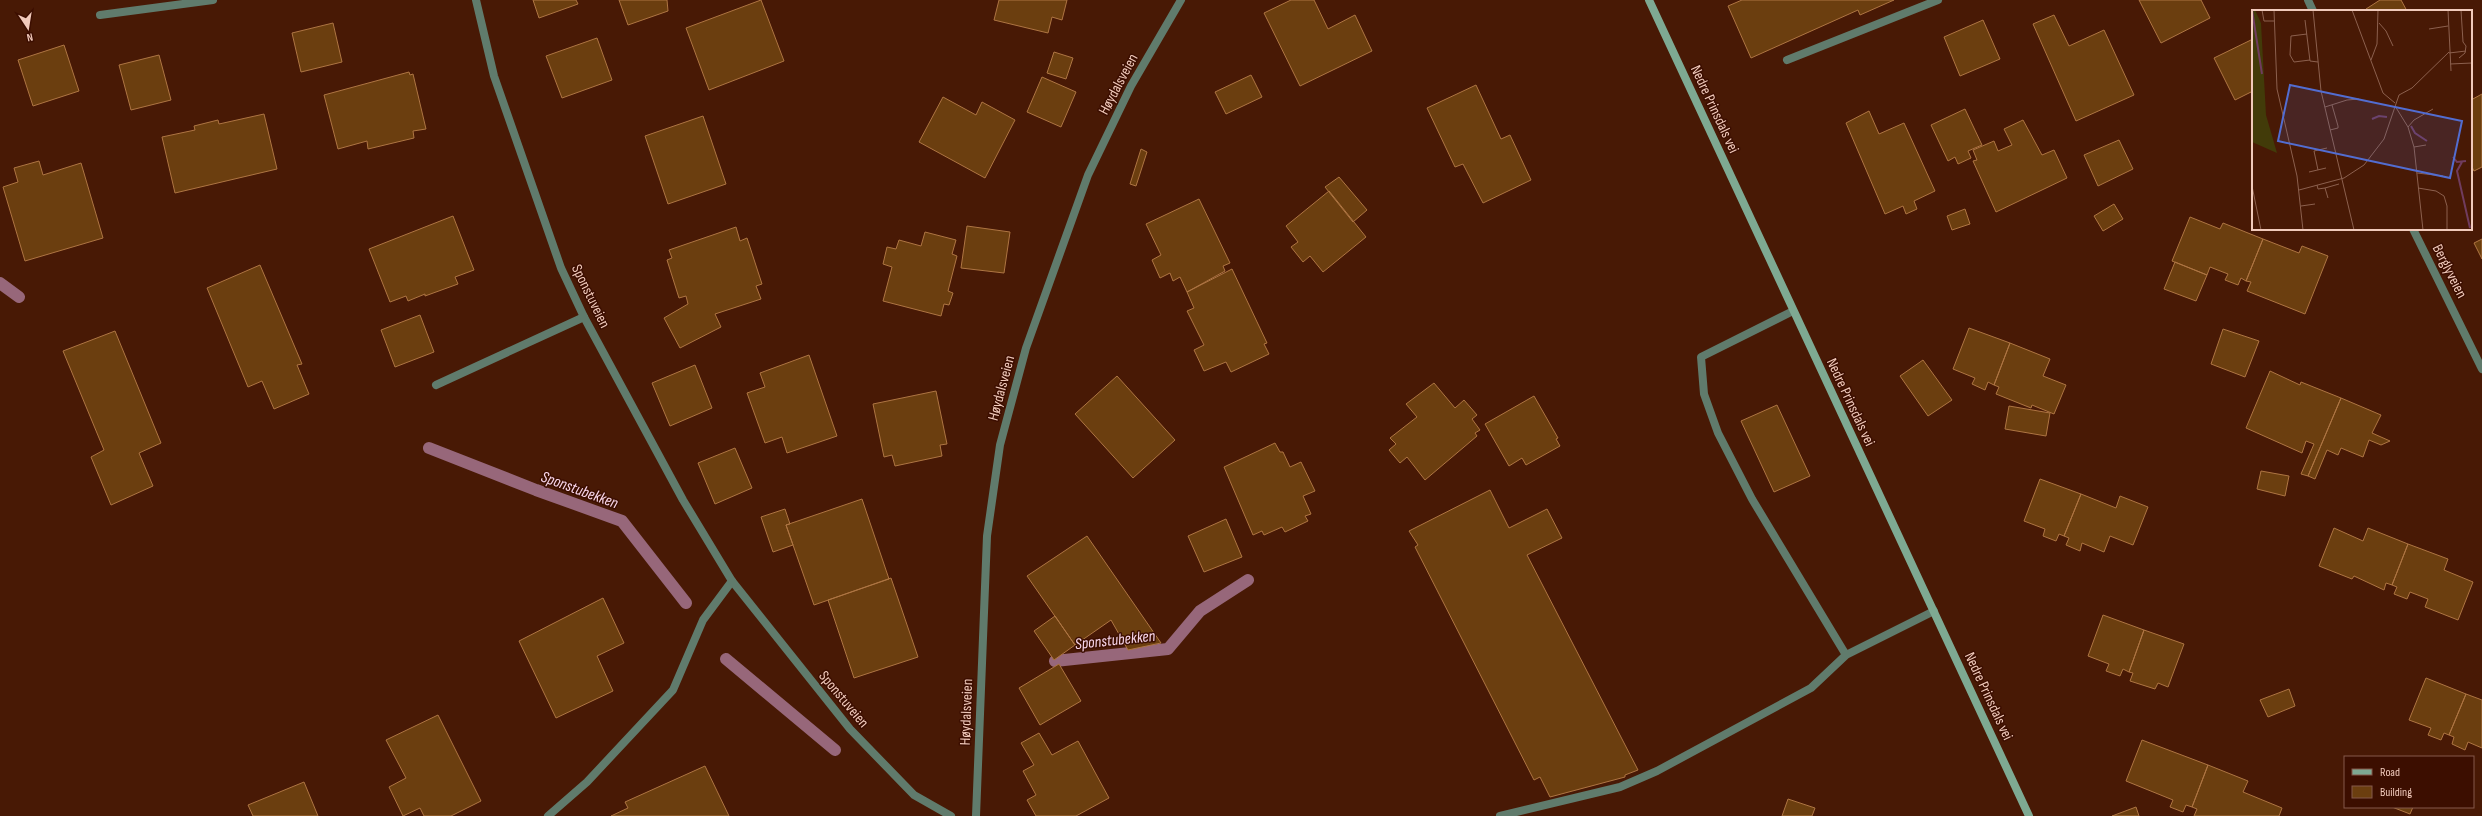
<svg xmlns="http://www.w3.org/2000/svg" width="2482" height="816" font-family="'Sofia Sans Condensed',sans-serif">
<style>
.lines{fill:none;stroke-linecap:round;stroke-linejoin:round}
.stream{stroke:#97677a;stroke-width:12}
.building{fill:#6b3e0f;stroke:#ae7543}
.service{stroke:#607b6c;stroke-width:8}
.minor{stroke:#607b6c;stroke-width:8}
.secondary{stroke:#7ea992;stroke-width:8}
.labels{text-anchor:middle;stroke-width:3;stroke-linejoin:round;paint-order:stroke}
.street-label{font-size:15px;fill:#f1cabb;stroke:#3c0e00}
.water-label{font-size:16px;font-style:italic;fill:#f9d7eb;stroke:#3c0e00}
.inset-river{fill:none;stroke:#703c5e;stroke-width:2}
.inset-road{fill:none;stroke:#8c604e;stroke-width:1}
.view{fill:#526dd1;fill-opacity:0.15;stroke:#526dd1;stroke-width:2}
.inset-edge{fill:none;stroke:#f1cabb;stroke-width:2}
</style>
<rect width="100%" height="100%" fill="#481905"/>
<g class="lines">
<!-- stream -->
<path class="stream" d="M 0,283 L 19,297
M 429,448 L 536,490 L 622,521 L 686,603
M 726,659 L 835,750
M 1055,661 L 1168,649 L 1200,611 L 1248,580"/>
</g>
<!-- building -->
<path class="building" d="M 533,0 L 576,0 L 578,4 L 539,18 Z
M 619,0 L 667,0 L 668,11 L 628,25 Z
M 761,0 L 784,61 L 709,90 L 686,28 Z
M 999,0 L 1067,0 L 1062,20 L 1052,17 L 1048,33 L 994,20 Z
M 1291,0 L 1314,0 L 1328,29 L 1355,15 L 1372,51 L 1300,86 L 1264,13 Z
M 1742,0 L 1894,0 L 1860,15 L 1858,10 L 1751,58 L 1728,6 Z
M 2139,0 L 2201,0 L 2210,18 L 2161,43 Z
M 2380,0 L 2401,0 L 2407,11 L 2367,11 L 2366,9 Z
M 2054,15 L 2069,46 L 2104,30 L 2134,95 L 2076,121 L 2033,24 Z
M 1983,20 L 2000,59 L 1960,76 L 1944,37 Z
M 333,23 L 342,62 L 301,72 L 292,33 Z
M 597,38 L 612,80 L 562,98 L 546,56 Z
M 2253,39 L 2253,91 L 2235,100 L 2214,58 Z
M 64,45 L 79,91 L 33,106 L 18,60 Z
M 1054,52 L 1073,58 L 1066,79 L 1047,73 Z
M 159,55 L 171,100 L 131,110 L 119,65 Z
M 409,72 L 410,75 L 413,74 L 426,129 L 413,131 L 414,138 L 368,149 L 367,141 L 338,149 L 324,95 Z
M 1251,75 L 1262,97 L 1226,114 L 1215,92 Z
M 1042,77 L 1076,92 L 1061,127 L 1027,112 Z
M 1476,85 L 1501,139 L 1510,135 L 1531,180 L 1483,203 L 1463,164 L 1455,167 L 1427,108 Z
M 2482,94 L 2482,167 L 2474,171 L 2471,165 L 2471,100 Z
M 943,97 L 976,115 L 982,102 L 1015,120 L 985,178 L 919,142 Z
M 1965,109 L 1982,145 L 1968,151 L 1971,158 L 1958,164 L 1955,157 L 1948,161 L 1931,125 Z
M 1869,111 L 1879,134 L 1904,123 L 1935,191 L 1914,201 L 1917,209 L 1906,214 L 1903,206 L 1885,214 L 1846,123 Z
M 264,114 L 277,169 L 175,193 L 162,137 L 195,130 L 194,126 L 218,120 L 219,124 Z
M 703,116 L 726,184 L 668,204 L 645,136 Z
M 2023,120 L 2042,155 L 2054,150 L 2067,178 L 1996,212 L 1973,161 L 1977,160 L 1973,150 L 1994,141 L 1998,151 L 2012,145 L 2004,129 Z
M 2119,140 L 2133,169 L 2098,186 L 2084,155 Z
M 1141,149 L 1147,152 L 1136,186 L 1130,184 Z
M 39,161 L 43,175 L 81,163 L 103,238 L 25,261 L 3,187 L 18,182 L 14,168 Z
M 1339,177 L 1367,210 L 1353,222 L 1325,187 Z
M 1329,191 L 1366,237 L 1323,272 L 1310,256 L 1303,262 L 1291,247 L 1298,242 L 1286,226 Z
M 1199,199 L 1230,263 L 1223,266 L 1225,271 L 1187,292 L 1180,277 L 1173,281 L 1170,273 L 1160,278 L 1152,260 L 1161,255 L 1146,224 Z
M 2114,204 L 2123,219 L 2103,231 L 2094,216 Z
M 1965,209 L 1970,224 L 1952,230 L 1947,216 Z
M 453,216 L 474,270 L 455,277 L 458,284 L 425,296 L 425,294 L 408,301 L 406,296 L 390,302 L 369,249 Z
M 2190,217 L 2220,229 L 2223,223 L 2263,239 L 2246,281 L 2241,278 L 2238,285 L 2225,280 L 2228,274 L 2210,267 L 2207,275 L 2172,261 Z
M 967,226 L 1010,232 L 1004,273 L 961,268 Z
M 736,227 L 740,241 L 747,238 L 762,284 L 756,286 L 761,299 L 715,314 L 721,327 L 680,348 L 664,318 L 688,304 L 686,296 L 679,298 L 667,260 L 672,258 L 669,250 Z
M 925,232 L 956,240 L 952,254 L 957,256 L 948,291 L 953,293 L 949,305 L 944,304 L 941,316 L 883,301 L 892,267 L 883,264 L 887,247 L 896,249 L 899,240 L 921,246 Z
M 2263,239 L 2299,253 L 2302,246 L 2328,256 L 2305,314 L 2247,291 L 2251,282 L 2246,281 Z
M 2482,239 L 2482,259 L 2474,243 Z
M 2175,262 L 2207,275 L 2196,301 L 2164,289 Z
M 260,265 L 302,364 L 297,365 L 309,394 L 274,409 L 262,381 L 248,387 L 207,288 Z
M 1232,269 L 1267,343 L 1264,344 L 1269,354 L 1231,372 L 1226,362 L 1204,371 L 1194,350 L 1204,345 L 1187,311 L 1194,308 L 1187,292 Z
M 420,315 L 434,352 L 395,367 L 381,330 Z
M 1969,328 L 2010,343 L 1994,385 L 1988,382 L 1985,390 L 1972,384 L 1975,378 L 1953,369 Z
M 2223,329 L 2259,341 L 2245,377 L 2211,364 Z
M 115,331 L 161,443 L 139,453 L 153,486 L 111,505 L 91,457 L 104,450 L 63,351 Z
M 2010,343 L 2050,359 L 2043,376 L 2066,385 L 2054,414 L 2032,405 L 2031,408 L 1996,394 L 1999,387 L 1994,385 Z
M 809,355 L 837,436 L 787,453 L 782,437 L 765,443 L 747,393 L 765,387 L 760,373 Z
M 1923,360 L 1952,400 L 1928,416 L 1900,376 Z
M 695,365 L 712,408 L 670,426 L 652,383 Z
M 2270,371 L 2300,385 L 2301,382 L 2341,398 L 2308,476 L 2301,474 L 2314,444 L 2306,441 L 2302,453 L 2246,428 Z
M 1117,376 L 1175,440 L 1133,478 L 1075,414 Z
M 1434,383 L 1455,408 L 1464,400 L 1477,415 L 1472,419 L 1480,430 L 1475,433 L 1477,436 L 1425,480 L 1407,457 L 1400,463 L 1389,450 L 1396,444 L 1390,438 L 1417,417 L 1406,404 Z
M 936,391 L 947,444 L 940,445 L 942,456 L 895,466 L 892,455 L 884,457 L 873,404 Z
M 1534,396 L 1558,438 L 1556,439 L 1560,446 L 1526,465 L 1522,458 L 1509,466 L 1485,424 Z
M 2341,398 L 2381,415 L 2372,433 L 2390,441 L 2381,445 L 2369,440 L 2363,457 L 2341,448 L 2338,455 L 2327,450 L 2315,479 L 2308,476 Z
M 1777,405 L 1810,476 L 1774,492 L 1741,421 Z
M 2009,406 L 2050,413 L 2046,436 L 2005,429 Z
M 1275,443 L 1280,452 L 1283,452 L 1290,467 L 1301,462 L 1315,491 L 1303,496 L 1311,514 L 1305,516 L 1308,521 L 1285,532 L 1282,527 L 1264,535 L 1262,531 L 1253,535 L 1224,467 Z
M 735,448 L 752,488 L 715,504 L 698,463 Z
M 2261,471 L 2289,476 L 2285,496 L 2257,489 Z
M 2040,479 L 2081,494 L 2064,536 L 2059,534 L 2056,541 L 2043,536 L 2045,529 L 2024,521 Z
M 1490,490 L 1509,528 L 1547,509 L 1562,538 L 1527,555 L 1638,770 L 1625,775 L 1625,777 L 1550,797 L 1540,777 L 1534,780 L 1415,547 L 1418,545 L 1409,531 Z
M 2081,494 L 2116,508 L 2120,496 L 2148,507 L 2133,545 L 2110,536 L 2104,552 L 2082,543 L 2080,551 L 2066,545 L 2069,538 L 2064,536 Z
M 862,499 L 889,579 L 814,605 L 786,525 Z
M 785,509 L 790,524 L 786,525 L 793,545 L 773,552 L 761,517 Z
M 1226,519 L 1242,557 L 1204,572 L 1188,536 Z
M 2334,528 L 2363,541 L 2368,528 L 2408,544 L 2392,585 L 2386,583 L 2384,590 L 2354,576 L 2352,579 L 2319,566 Z
M 1087,536 L 1161,643 L 1128,650 L 1111,620 L 1075,645 L 1027,576 Z
M 2408,544 L 2448,559 L 2444,570 L 2473,582 L 2458,620 L 2425,607 L 2428,599 L 2410,592 L 2407,599 L 2394,594 L 2397,587 L 2392,585 Z
M 891,578 L 918,657 L 854,678 L 828,600 Z
M 603,598 L 624,643 L 597,656 L 613,691 L 556,718 L 519,641 Z
M 2103,615 L 2144,630 L 2129,672 L 2123,669 L 2120,676 L 2106,671 L 2109,664 L 2088,656 Z
M 1055,616 L 1075,645 L 1054,660 L 1034,631 Z
M 2144,630 L 2184,644 L 2168,687 L 2158,683 L 2155,689 L 2130,681 L 2133,673 L 2129,672 Z
M 1059,664 L 1081,701 L 1040,725 L 1019,688 Z
M 2426,678 L 2466,694 L 2449,735 L 2444,733 L 2441,740 L 2428,735 L 2431,728 L 2409,720 Z
M 2289,689 L 2295,706 L 2268,717 L 2260,700 Z
M 2466,694 L 2482,700 L 2482,748 L 2468,742 L 2465,750 L 2452,744 L 2454,737 L 2449,735 Z
M 438,715 L 481,801 L 451,816 L 424,816 L 420,808 L 403,816 L 389,787 L 406,778 L 386,740 Z
M 1039,733 L 1052,755 L 1078,741 L 1109,798 L 1076,816 L 1036,816 L 1027,800 L 1036,795 L 1023,771 L 1034,765 L 1021,743 Z
M 2142,740 L 2208,765 L 2192,807 L 2186,805 L 2183,812 L 2170,807 L 2173,800 L 2126,781 Z
M 2208,765 L 2248,781 L 2243,792 L 2282,808 L 2279,816 L 2194,816 L 2197,809 L 2192,807 Z
M 705,766 L 729,816 L 611,816 L 628,808 L 625,802 Z
M 304,782 L 318,816 L 253,816 L 248,805 Z
M 1788,799 L 1815,808 L 1812,816 L 1782,816 Z
M 2136,807 L 2139,816 L 2112,816 Z
M 2392,807 L 2413,807 L 2410,814 Z"/>
<g class="lines">
<!-- service -->
<path class="service" d="M 100,15 L 213,0
M 1787,60 L 1938,0
M 1793,311 L 1701,357 L 1704,394 L 1718,433 L 1752,499 L 1846,655
M 436,385 L 584,317
M 548,816 L 587,782 L 673,690 L 703,620 L 732,581
M 1500,816 L 1620,787 L 1657,771 L 1811,688 L 1846,655 L 1934,611"/>
<!-- minor -->
<path class="minor" d="M 476,0 L 494,76 L 561,268 L 584,317 L 683,500 L 732,581 L 850,729 L 914,795 L 951,816
M 2308,0 L 2313,11
M 2413,229 L 2482,369
M 976,816 L 987,536 L 1000,445 L 1026,348 L 1088,175 L 1131,86 L 1181,0"/>
<!-- secondary -->
<path class="secondary" d="M 1649,0 L 2029,816"/>
</g>
<g class="labels">
<!-- street labels -->
<g class="street-label">
<text transform="translate(1118 84) rotate(-62)" y="5">Høydalsveien</text>
<text transform="translate(1715 109) rotate(65)" y="5">Nedre Prinsdals vei</text>
<text transform="translate(2450 271) rotate(63)" y="5">Berglyveien</text>
<text transform="translate(591 296) rotate(64)" y="5">Sponstuveien</text>
<text transform="translate(1001 388) rotate(-75)" y="5">Høydalsveien</text>
<text transform="translate(1851 402) rotate(65)" y="5">Nedre Prinsdals vei</text>
<text transform="translate(1989 696) rotate(65)" y="5">Nedre Prinsdals vei</text>
<text transform="translate(844 699) rotate(50)" y="5">Sponstuveien</text>
<text transform="translate(966 712) rotate(-88)" y="5">Høydalsveien</text>
</g>
<!-- water labels -->
<g class="water-label">
<text transform="translate(580 489) rotate(20)" y="6">Sponstubekken</text>
<text transform="translate(1115 639) rotate(-6)" y="6">Sponstubekken</text>
</g>
</g>
<!-- overview -->
<g transform="translate(2252 10)">
<rect width="220" height="220" fill="#481905"/>
<path d="M 0,0 L 3,0 L 9,13 L 14,105 L 25,143 L 0,132 Z" fill="#423b09"/>
<path class="inset-river" d="M 0,0 L 10,64M 120,109 L 127,106 L 135,107M 159,116 L 163,123 L 175,131M 201,147 L 205,152 L 214,151M 210,152 L 205,161 L 218,218"/>
<path class="inset-road" d="M 10,0 L 12,11 L 23,11M 22,0 L 25,79 L 45,166 L 51,220M 61,0 L 69,81 L 102,220M 100,0 L 131,83 L 143,93M 196,0 L 199,61M 53,10 L 58,51 L 66,52M 127,13 L 134,21 L 141,36M 177,19 L 196,16M 55,24 L 39,26 L 38,45 L 42,52 L 58,50M 197,43 L 214,41M 207,48 L 213,43 L 214,36 L 211,32 L 209,0M 119,50 L 125,34 L 126,0M 198,54 L 220,53M 143,96 L 156,117 L 162,137 L 171,220M 73,97 L 95,90 L 107,89M 156,117 L 162,110 L 181,99M 78,120 L 86,118 L 86,116 L 80,95M 162,137 L 174,135M 66,160 L 62,141 L 75,138M 57,162 L 74,158M 165,163 L 191,166M 65,175 L 66,179 L 73,178 L 76,188M 0,176 L 9,220M 73,178 L 87,174M 166,178 L 184,181 L 192,186 L 195,196 L 195,220M 47,180 L 92,168 L 112,155 L 132,129 L 147,85 L 160,78 L 197,42M 49,196 L 63,194"/>
<path class="view" d="M 38,75 L 210,111 L 198,168 L 26,131 Z"/>
<rect width="220" height="220" class="inset-edge"/>
</g>
<!-- legend -->
<rect x="2344" y="756" width="130" height="52" fill="#3c0e00" stroke="#84594b"/>
<rect x="2352" y="769" width="20" height="6" fill="#7ea992" stroke="#84594b"/>
<text x="2380" y="776" font-size="12" fill="#f1cabb">Road</text>
<rect x="2352" y="786" width="20" height="12" fill="#6b3e0f" stroke="#84594b"/>
<text x="2380" y="796" font-size="12" fill="#f1cabb">Building</text>
<!-- north arrow -->
<g transform="translate(28 28) rotate(168)" stroke="#3c0e00" stroke-width="3" paint-order="stroke">
<path d="M0-3L7 15L0 10L-7 15Z" fill="#f1cabb"/>
<text y="-6" font-size="11" font-weight="bold" text-anchor="middle" fill="#f1cabb">N</text>
</g>
</svg>
